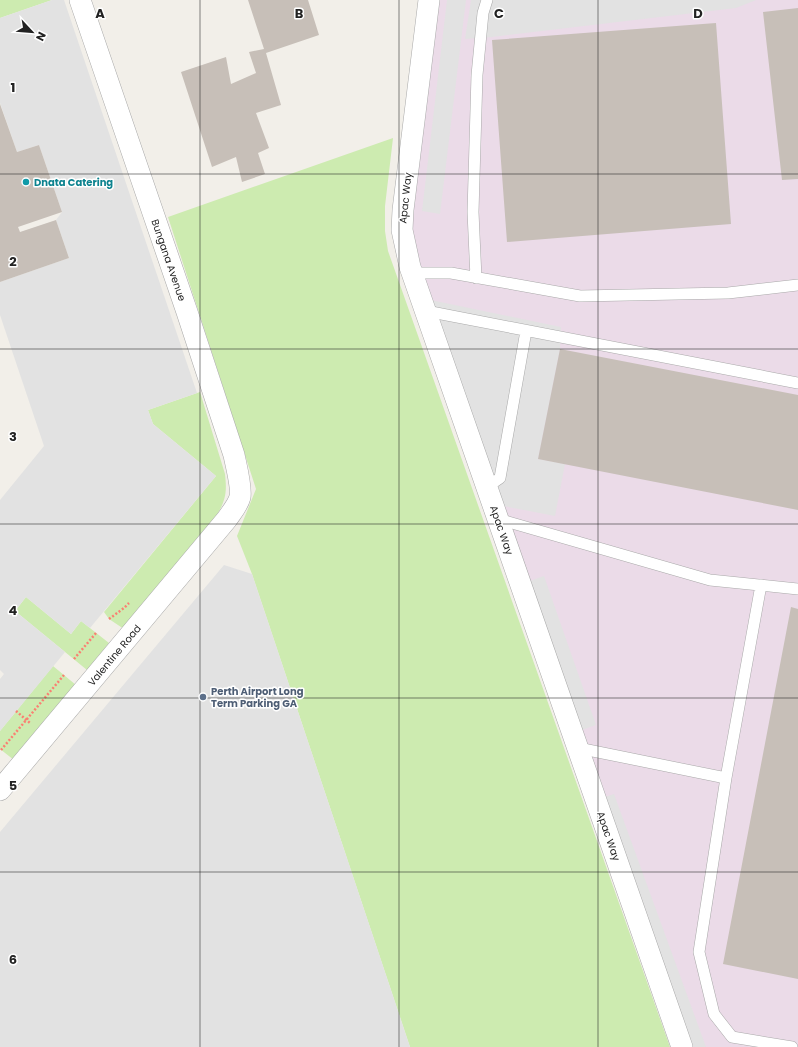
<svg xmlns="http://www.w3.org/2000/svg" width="798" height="1047" font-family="Poppins,sans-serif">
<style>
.industrial{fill:#ebdbe8}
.grass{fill:#cdebb0}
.parking{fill:#e2e2e2}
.building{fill:#c7bfb8}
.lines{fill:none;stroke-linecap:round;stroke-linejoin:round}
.service-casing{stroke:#a9a9a9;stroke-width:12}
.minor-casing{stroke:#a9a9a9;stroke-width:22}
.path{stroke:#fa8072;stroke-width:2.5;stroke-dasharray:2 2;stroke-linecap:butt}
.service{stroke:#fff;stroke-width:11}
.minor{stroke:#fff;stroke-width:21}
.grid{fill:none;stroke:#222;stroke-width:1;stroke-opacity:0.55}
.culture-dot{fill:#0f9aa8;stroke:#fff;stroke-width:1.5}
.service-dot{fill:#5c6f8a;stroke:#fff;stroke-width:1.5}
.labels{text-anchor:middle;stroke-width:3;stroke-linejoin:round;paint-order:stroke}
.culture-label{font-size:10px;font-weight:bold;fill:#0d838f;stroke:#fff;text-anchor:start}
.street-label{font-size:10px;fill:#222;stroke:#fff}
.service-label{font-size:10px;font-weight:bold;fill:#4e5e75;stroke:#fff;text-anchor:start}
.grid-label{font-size:13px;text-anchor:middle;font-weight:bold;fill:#222;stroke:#fff;stroke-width:3;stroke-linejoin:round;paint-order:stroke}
</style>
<rect width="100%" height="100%" fill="#f2efe9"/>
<!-- industrial -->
<path class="industrial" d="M 429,0 L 798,0 L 798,1047 L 682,1047 L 406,247 Z"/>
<!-- grass -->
<path class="grass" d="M 0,0 L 52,0 L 0,18 Z
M 393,138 L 385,206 L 385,231 L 388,251 L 670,1047 L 410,1047 L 252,574 L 237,536 L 256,489 L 168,217 Z
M 200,392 L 225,474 C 227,492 226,499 217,515 L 124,629 L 109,619 L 104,612 L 216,476 L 153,424 L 148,410 Z
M 26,597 L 71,634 L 81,621 L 109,643 L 87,670 L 15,611 Z
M 53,666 L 76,685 L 14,760 L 0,749 L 0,731 Z"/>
<!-- parking -->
<path class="parking" d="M 52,0 L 64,0 L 197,393 L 148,410 L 153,424 L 216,476 L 90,628 L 81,621 L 71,634 L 26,597 L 15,611 L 65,652 L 0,731 L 0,679 L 4,674 L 0,670 L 0,500 L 44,446 L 0,315 L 0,282 L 69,258 L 56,220 L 62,212 L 39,145 L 17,152 L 0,103 L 0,18 Z
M 447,0 L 466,0 L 440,214 L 422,211 Z
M 471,0 L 756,0 L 736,8 L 492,37 L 465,39 Z
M 421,298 L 561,327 L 560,349 L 538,459 L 565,464 L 555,516 L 493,504 Z
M 224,565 L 252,574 L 410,1047 L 0,1047 L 0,832 Z
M 544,576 L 596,725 L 579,731 L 527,582 Z
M 614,794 L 706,1047 L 690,1047 L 599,799 Z"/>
<!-- building -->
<path class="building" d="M 248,0 L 308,0 L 319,35 L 266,53 L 281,105 L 256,113 L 269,148 L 258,153 L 265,174 L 242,182 L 236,157 L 212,167 L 181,72 L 226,57 L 231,84 L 256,73 L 249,52 L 264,49 Z
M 798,8 L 798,179 L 782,180 L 763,12 Z
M 716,23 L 731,224 L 507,242 L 492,40 Z
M 0,104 L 17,152 L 39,145 L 62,212 L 18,227 L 20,232 L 56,220 L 69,258 L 0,282 Z
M 560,349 L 798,395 L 798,510 L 538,459 Z
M 791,607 L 798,609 L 798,979 L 723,964 Z"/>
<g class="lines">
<defs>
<path id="service" d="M 412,273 L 451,273 L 580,296 L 728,293 L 798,285
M 476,278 L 473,212 L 477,75 L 483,13 L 487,0
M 426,311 L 798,383
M 487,487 L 500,478 L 526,331
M 498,519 L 710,580 L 798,589
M 761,585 L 726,778 L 699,952 L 714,1014 L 732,1037 L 792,1047
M 578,748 L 726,778"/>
<path id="minor" d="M 429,0 L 403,210 L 402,230 L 410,267 L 682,1047
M 0,790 L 227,519 C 231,513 238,505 240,497 C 242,488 236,465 234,455 L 187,312 L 80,0"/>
</defs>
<!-- service casing -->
<use href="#service" class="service-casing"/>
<!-- minor casing -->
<use href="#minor" class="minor-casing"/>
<!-- path -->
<path class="path" d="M 109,619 L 124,608 L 129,603
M 74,659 L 96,633
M 16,711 L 30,723
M 1,750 L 64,675"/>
<!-- service -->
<use href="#service" class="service"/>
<!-- minor -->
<use href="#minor" class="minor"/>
</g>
<!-- grid -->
<path class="grid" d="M 200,0 L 200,1047M 399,0 L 399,1047M 598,0 L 598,1047M 0,174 L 798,174M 0,349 L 798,349M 0,524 L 798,524M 0,698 L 798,698M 0,872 L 798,872"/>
<!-- markers -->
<circle class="culture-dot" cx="26" cy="182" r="4"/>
<circle class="service-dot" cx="203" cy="697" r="4"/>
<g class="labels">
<!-- culture labels -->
<g class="culture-label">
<text x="34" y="186">Dnata Catering</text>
</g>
<!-- street labels -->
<g class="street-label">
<text transform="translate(405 198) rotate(-84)" y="4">Apac Way</text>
<text transform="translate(169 260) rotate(71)" y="4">Bungana Avenue</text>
<text transform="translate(502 530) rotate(71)" y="4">Apac Way</text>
<text transform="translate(114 655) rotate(-50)" y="4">Valentine Road</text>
<text transform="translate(609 836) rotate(71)" y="4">Apac Way</text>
</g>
<!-- service labels -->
<g class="service-label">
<text x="211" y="695">Perth Airport Long<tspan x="211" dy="12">Term Parking GA</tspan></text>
</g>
</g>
<g class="grid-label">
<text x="100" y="18">A</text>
<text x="299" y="18">B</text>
<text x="499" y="18">C</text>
<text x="698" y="18">D</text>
<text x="13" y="92">1</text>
<text x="13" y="266">2</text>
<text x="13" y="441">3</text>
<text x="13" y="615">4</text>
<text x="13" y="790">5</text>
<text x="13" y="964">6</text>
</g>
<!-- north arrow -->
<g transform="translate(32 32) rotate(116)" stroke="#ffffff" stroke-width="3" paint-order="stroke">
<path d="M0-3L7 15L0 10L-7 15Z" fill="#222222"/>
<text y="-6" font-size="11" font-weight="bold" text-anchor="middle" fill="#222222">N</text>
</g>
</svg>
